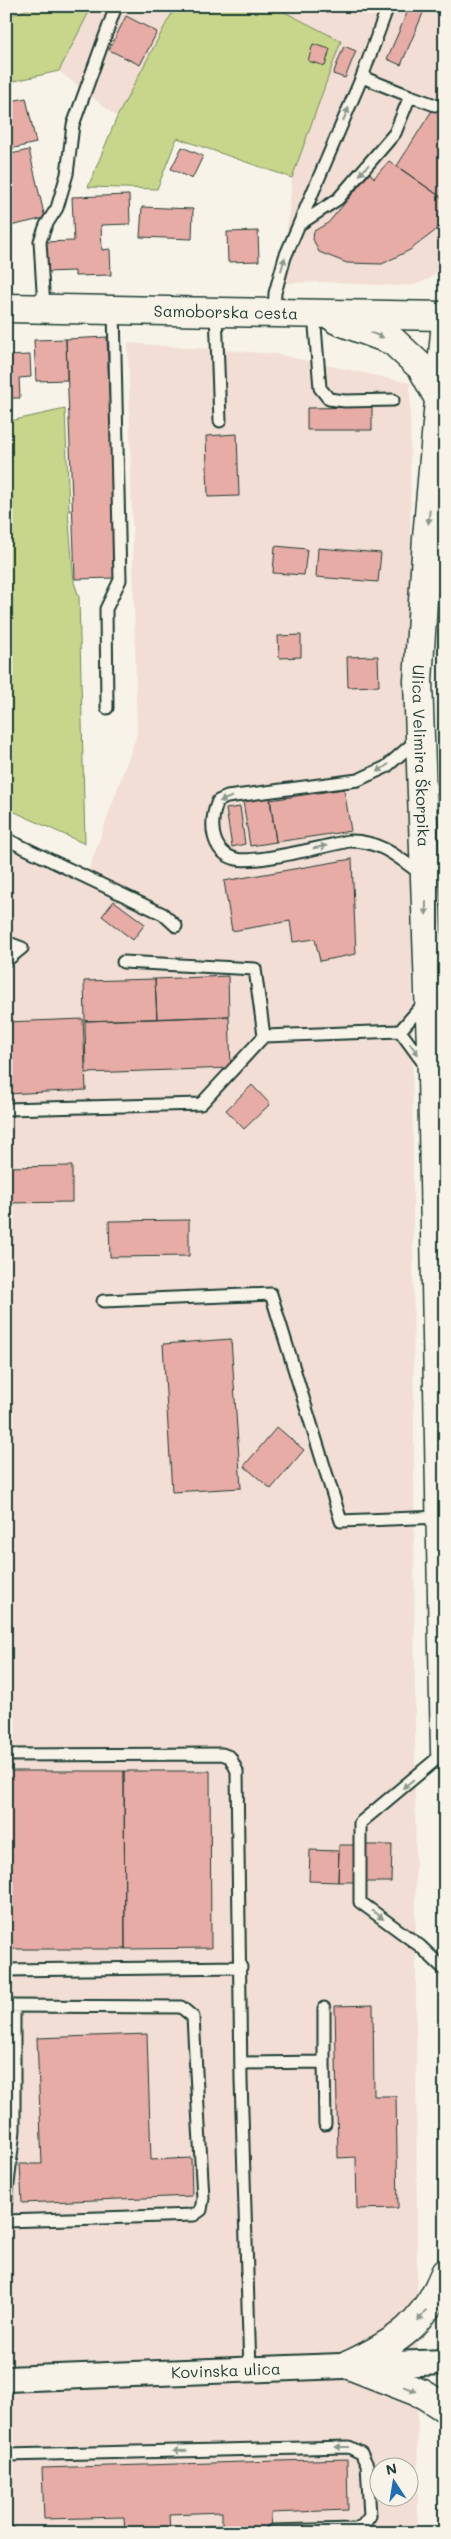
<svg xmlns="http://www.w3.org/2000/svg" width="451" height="2539" font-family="Mali,sans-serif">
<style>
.built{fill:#f2ded4;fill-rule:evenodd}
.green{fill:#c7d68a;stroke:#738a5f}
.building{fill:#e7aca6;stroke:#1f3d34}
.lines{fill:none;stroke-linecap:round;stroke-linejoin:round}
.lane-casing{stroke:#1f3d34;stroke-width:15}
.street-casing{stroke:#1f3d34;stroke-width:28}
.secondary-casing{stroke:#1f3d34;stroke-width:31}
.lane{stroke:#f7f3e8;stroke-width:11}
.street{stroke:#f7f3e8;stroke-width:24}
.secondary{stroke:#f7f3e8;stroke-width:28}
.oneway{fill:#8b988e}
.labels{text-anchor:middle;stroke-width:4;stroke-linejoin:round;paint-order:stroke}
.street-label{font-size:16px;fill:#1f3d34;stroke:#f7f3e8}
</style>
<rect width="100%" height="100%" fill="#f7f3e8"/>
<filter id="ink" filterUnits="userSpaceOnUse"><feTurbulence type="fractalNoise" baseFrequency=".02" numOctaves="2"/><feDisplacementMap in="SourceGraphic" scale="10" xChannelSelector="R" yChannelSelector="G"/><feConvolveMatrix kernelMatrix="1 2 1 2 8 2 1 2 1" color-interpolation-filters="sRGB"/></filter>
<g filter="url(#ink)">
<!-- built -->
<path class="built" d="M 92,6 L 177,6 L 169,18 L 117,117 L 59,71 Z
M 273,6 L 445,6 L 445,264 L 429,279 L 414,285 L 396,286 L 323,282 L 282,283 L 292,178 L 341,41 Z
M 128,343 L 275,354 L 410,383 L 418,2533 L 6,2533 L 6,847 L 84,883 L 137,734 ZM 378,2466 L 408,2466 L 408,2496 L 378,2496 Z"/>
<!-- green -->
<path class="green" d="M 36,6 L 92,6 L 59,71 L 6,83 L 6,17 Z
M 177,6 L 273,6 L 341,41 L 292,178 L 177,138 L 157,189 L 88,187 L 117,117 L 169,18 Z
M 65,409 L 69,510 L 74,510 L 68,511 L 74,582 L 79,597 L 85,844 L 6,808 L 6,422 Z"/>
<!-- building -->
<path class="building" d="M 410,6 L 426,6 L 401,65 L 387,59 Z
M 126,16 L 157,32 L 140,65 L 109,50 Z
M 313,44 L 330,49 L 325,66 L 308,61 Z
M 344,46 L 356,51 L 345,78 L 333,74 Z
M 443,93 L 445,95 L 445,200 L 397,166 Z
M 26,98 L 36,143 L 6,150 L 6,102 Z
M 182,147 L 203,156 L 192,179 L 171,169 Z
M 29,150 L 45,218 L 6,227 L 6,155 Z
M 389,161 L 445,200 L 445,220 L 435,231 L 410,250 L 382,264 L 347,263 L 319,252 L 313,239 L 314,231 L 328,223 L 370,173 L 374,178 Z
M 129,195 L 130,224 L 101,225 L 102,250 L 110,249 L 111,275 L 75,276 L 75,271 L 44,272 L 43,242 L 74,241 L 72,197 Z
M 142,207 L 193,209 L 192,239 L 140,237 Z
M 258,231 L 259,261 L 228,262 L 227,232 Z
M 107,337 L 116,578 L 75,579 L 66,339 Z
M 66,339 L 67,380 L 36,381 L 34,340 Z
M 30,355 L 31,377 L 19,378 L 20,398 L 6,398 L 6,356 Z
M 372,407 L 372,430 L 307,430 L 307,408 Z
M 237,434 L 239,496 L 208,497 L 206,436 Z
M 275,546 L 307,549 L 304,575 L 273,573 Z
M 318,548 L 381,553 L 378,582 L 316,577 Z
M 301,635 L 301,657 L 279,658 L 278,636 Z
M 378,656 L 379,686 L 348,687 L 347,657 Z
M 344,789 L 351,831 L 276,842 L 270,800 Z
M 270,797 L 276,842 L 250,846 L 243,801 Z
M 240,807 L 245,844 L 232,847 L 226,809 Z
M 352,859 L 356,954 L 320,961 L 315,939 L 293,942 L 290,921 L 232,931 L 224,881 Z
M 114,901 L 145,924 L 133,940 L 102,916 Z
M 228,976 L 229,1016 L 157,1019 L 155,979 Z
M 155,979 L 157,1019 L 85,1021 L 84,981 Z
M 229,1016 L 231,1068 L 86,1073 L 85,1021 Z
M 83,1019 L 86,1090 L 6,1094 L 6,1022 Z
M 252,1085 L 270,1104 L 244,1129 L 226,1110 Z
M 72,1166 L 72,1202 L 6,1203 L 6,1167 Z
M 189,1220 L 189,1256 L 110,1257 L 109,1221 Z
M 231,1339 L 241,1488 L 172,1492 L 163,1344 Z
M 277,1427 L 304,1450 L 271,1489 L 244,1466 Z
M 6,1771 L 124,1771 L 125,1949 L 6,1949 Z
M 124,1771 L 210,1771 L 211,1948 L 125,1949 Z
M 339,1845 L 392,1845 L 391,1882 L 338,1882 Z
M 310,1850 L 339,1851 L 338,1882 L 309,1881 Z
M 373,2005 L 374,2096 L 396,2096 L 398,2208 L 357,2209 L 356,2157 L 338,2158 L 335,2006 Z
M 147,2034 L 151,2160 L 191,2158 L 192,2196 L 22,2203 L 20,2164 L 42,2164 L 37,2038 Z
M 347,2459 L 348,2510 L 271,2513 L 272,2533 L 222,2533 L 222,2512 L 169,2514 L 170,2533 L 125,2533 L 124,2517 L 44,2519 L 42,2468 Z"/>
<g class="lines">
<defs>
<path id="lane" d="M 362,77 L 388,6
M 410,96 L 435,105
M 44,308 L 40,241 L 46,225 L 57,208 L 67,174 L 73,125 L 116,6
M 274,311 L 275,293 L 285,257 L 362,77 L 410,96 L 395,133 L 370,162 L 338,199 L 300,224
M 216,312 L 220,421
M 314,314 L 320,388 L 329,399 L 345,401 L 393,400
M 107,708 L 106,609 L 120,580 L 114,310
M 417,740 L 386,767 L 358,780 L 227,797 L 218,801 C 209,822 210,852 236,859 C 255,864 325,846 349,841 C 379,840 398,857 421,874
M 6,839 L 163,914 L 176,926
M 6,942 L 22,948 L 6,961
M 123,962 L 255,969 L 264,1036
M 425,1065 L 400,1031 L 425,1002
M 6,1109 L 201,1104 L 264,1036 L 400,1031
M 103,1301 L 271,1294 L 341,1521 L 440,1517
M 445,1752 L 360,1823 L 360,1902 L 420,1946 L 445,1970
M 6,1755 L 222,1754 L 230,1757 L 237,1771 L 241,2080 L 250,2370
M 6,1970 L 241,1967
M 6,2006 L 181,2007 L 193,2017 L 203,2198 L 201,2210 L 194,2215 L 6,2221
M 324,2062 L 325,2124
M 241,2063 L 324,2062 L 324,2008
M 6,2202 L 14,2130 L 14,2006
M 6,2455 L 349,2447 L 361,2453 L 367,2465 L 370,2516 L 363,2525 L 356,2529 L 272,2531
M 6,2532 L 10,2533
M 207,2533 L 222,2532"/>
<g id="street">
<path id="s1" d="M 6,2379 L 445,2362"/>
</g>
<g id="secondary">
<path id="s2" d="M 6,308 L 445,316"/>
<path d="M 337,320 L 393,341 L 422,368 L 439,399"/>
<path id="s3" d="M 445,332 L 427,538 L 418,681 L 432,1075 L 445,1752"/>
<path d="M 349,2365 C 397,2342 424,2325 445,2273"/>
<path d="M 349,2365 L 423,2394 L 445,2408"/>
</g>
</defs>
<!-- lane casing -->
<use href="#lane" class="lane-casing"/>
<!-- street casing -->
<use href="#street" class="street-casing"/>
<!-- secondary casing -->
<use href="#secondary" class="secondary-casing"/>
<!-- lane -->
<use href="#lane" class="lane"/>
<!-- street -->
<use href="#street" class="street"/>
<!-- secondary -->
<use href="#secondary" class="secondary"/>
</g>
<!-- one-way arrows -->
<defs><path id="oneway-solid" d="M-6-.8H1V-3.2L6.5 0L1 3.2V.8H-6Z" transform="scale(1.25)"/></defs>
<g class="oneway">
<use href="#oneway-solid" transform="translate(346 114) rotate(-67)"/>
<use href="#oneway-solid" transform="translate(364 170) rotate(131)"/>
<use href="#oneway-solid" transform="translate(283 264) rotate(-74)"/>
<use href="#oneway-solid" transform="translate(377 335) rotate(21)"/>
<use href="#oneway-solid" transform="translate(429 517) rotate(95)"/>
<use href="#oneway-solid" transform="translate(383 768) rotate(145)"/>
<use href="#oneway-solid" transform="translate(226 799) rotate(158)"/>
<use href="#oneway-solid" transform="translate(320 847) rotate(-11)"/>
<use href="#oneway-solid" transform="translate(426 908) rotate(89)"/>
<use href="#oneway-solid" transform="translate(414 1049) rotate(54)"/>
<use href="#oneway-solid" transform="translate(408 1784) rotate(141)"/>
<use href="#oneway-solid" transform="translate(378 1915) rotate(37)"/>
<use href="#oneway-solid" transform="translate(422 2316) rotate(126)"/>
<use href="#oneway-solid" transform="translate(410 2389) rotate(21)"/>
<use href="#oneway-solid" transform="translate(342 2447) rotate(180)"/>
<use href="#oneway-solid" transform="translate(180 2451) rotate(179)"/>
</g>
</g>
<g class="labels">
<!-- street labels -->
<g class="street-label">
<text dy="6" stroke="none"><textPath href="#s2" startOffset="220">Samoborska cesta</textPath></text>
<text dy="6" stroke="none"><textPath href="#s3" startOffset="425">Ulica Velimira Škorpika</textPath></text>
<text dy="6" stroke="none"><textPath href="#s1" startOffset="220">Kovinska ulica</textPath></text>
</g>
</g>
<!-- margin -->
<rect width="451" height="2539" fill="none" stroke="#f7f3e8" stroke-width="25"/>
<rect x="12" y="12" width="426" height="2514" fill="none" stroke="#1f3d34" stroke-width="2" filter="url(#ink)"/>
<!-- north arrow -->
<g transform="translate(394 2482) rotate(348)"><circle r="24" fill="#f7f3e8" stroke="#a1aaa0"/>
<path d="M0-4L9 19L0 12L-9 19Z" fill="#1f6fb2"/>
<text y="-8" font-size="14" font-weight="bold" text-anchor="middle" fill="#1f3d34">N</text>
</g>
</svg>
